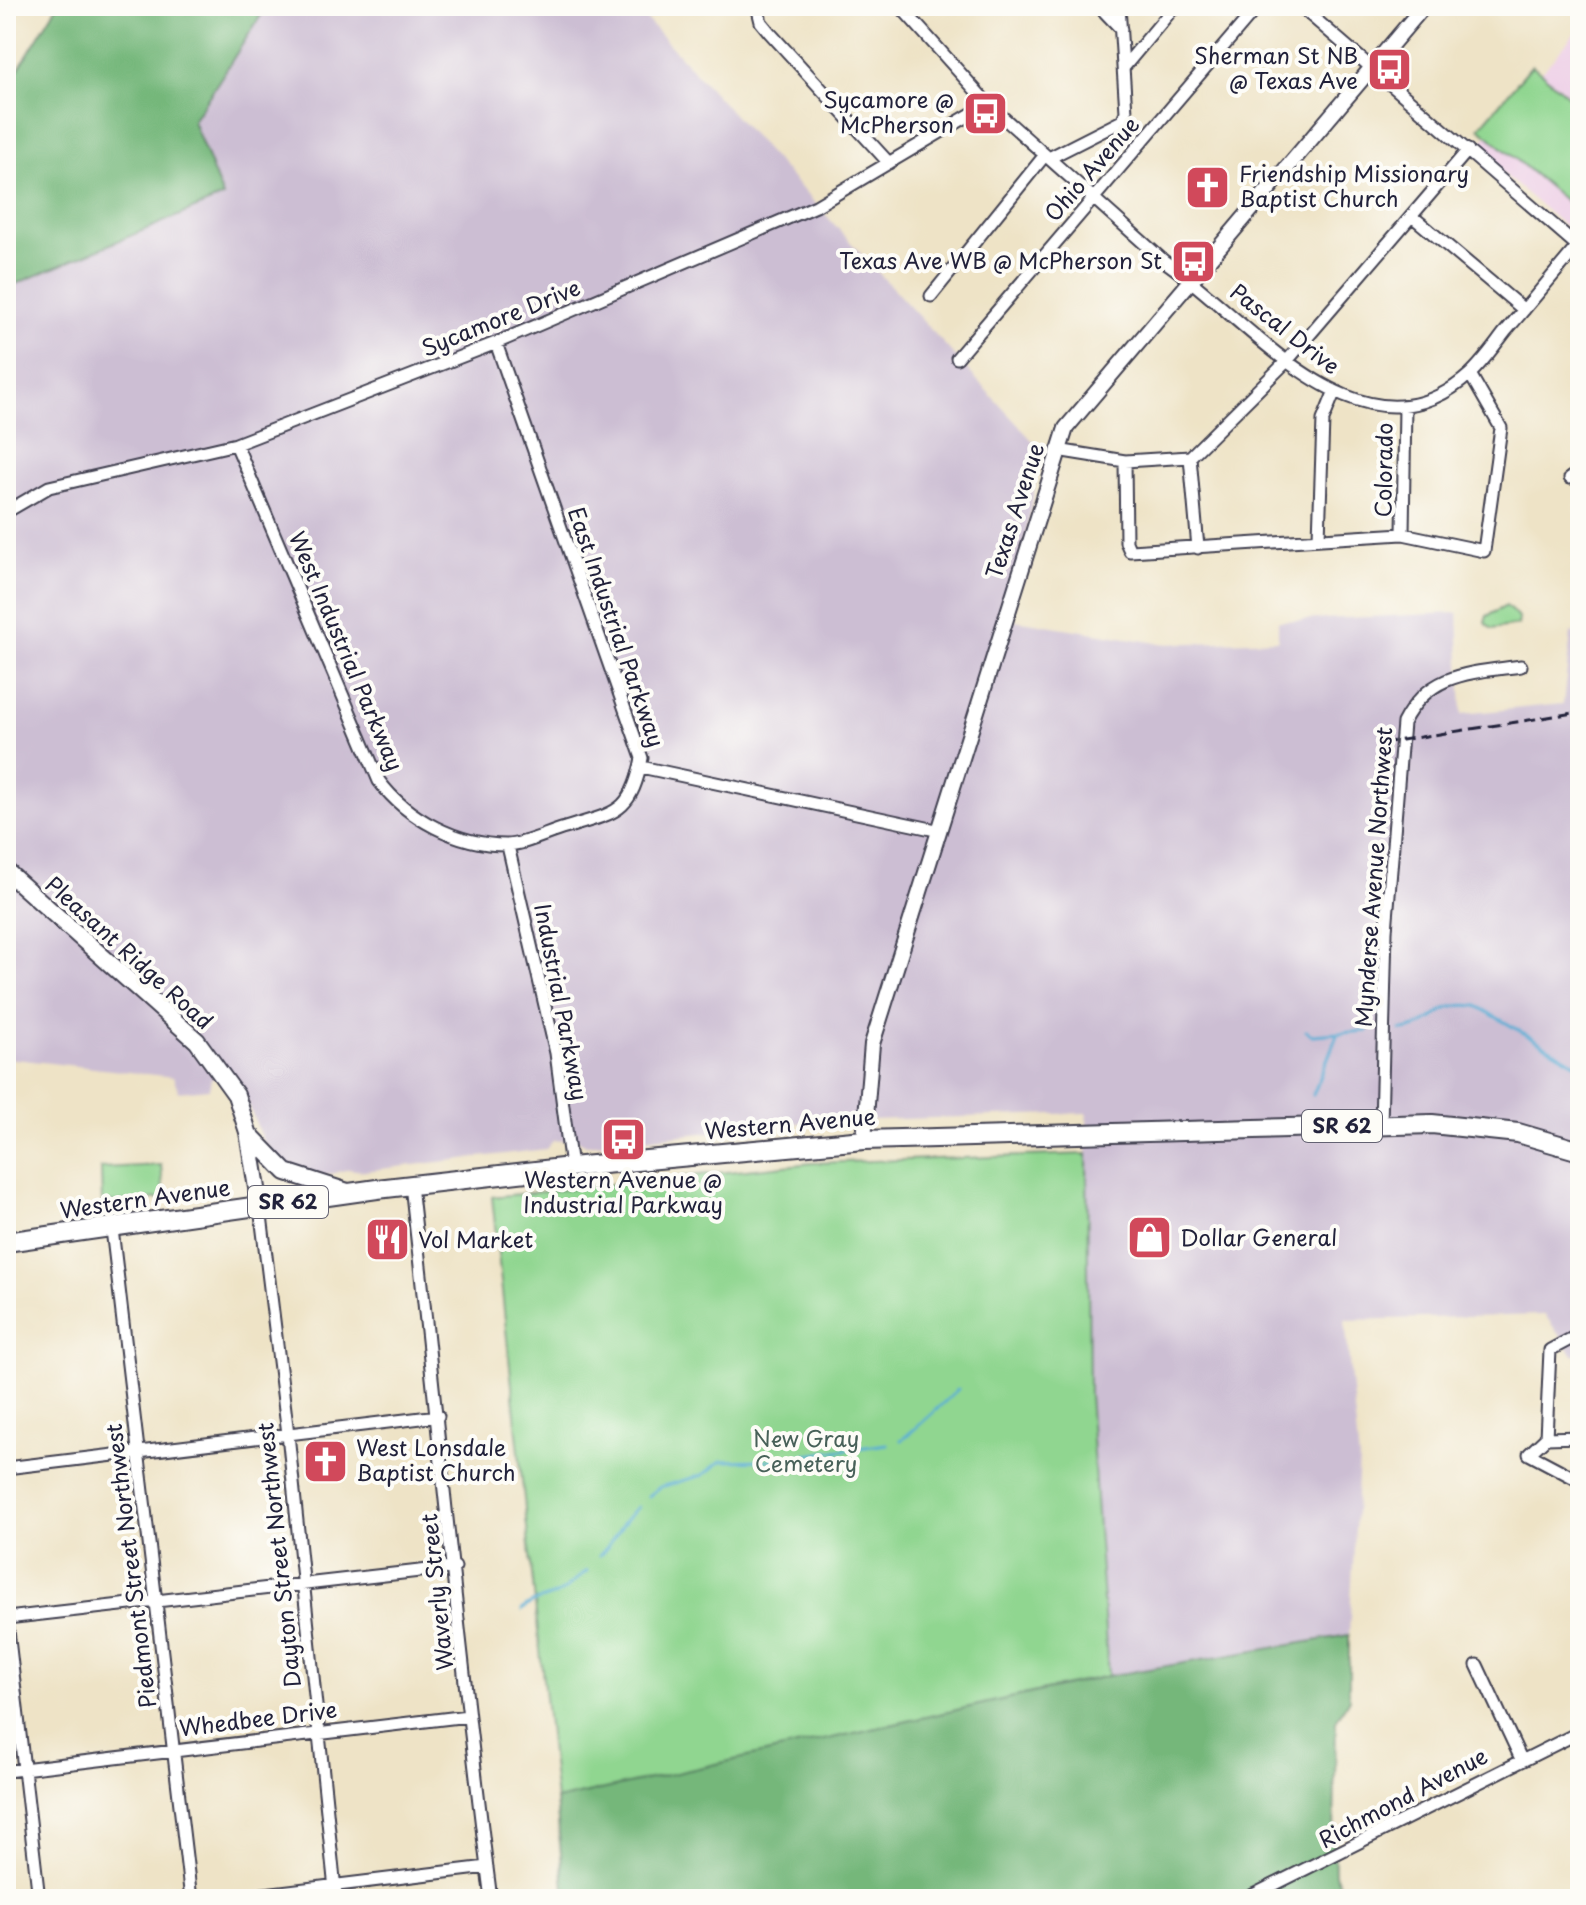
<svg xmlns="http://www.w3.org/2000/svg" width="1586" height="1905" font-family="'Playpen Sans',sans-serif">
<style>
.built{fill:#eed0e7}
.industrial{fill:#ccbed3}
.green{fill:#90d690;stroke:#597c66;stroke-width:2}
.forest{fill:#74b77a;stroke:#4b6c5a;stroke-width:2}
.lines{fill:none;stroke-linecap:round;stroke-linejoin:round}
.stream{stroke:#58add4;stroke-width:3}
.minor-casing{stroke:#413f50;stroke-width:15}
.tertiary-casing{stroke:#413f50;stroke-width:18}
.secondary-casing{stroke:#413f50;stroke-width:20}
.primary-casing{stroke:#413f50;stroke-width:22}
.minor{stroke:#fff;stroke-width:11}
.tertiary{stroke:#fff;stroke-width:14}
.secondary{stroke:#fff;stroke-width:16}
.primary{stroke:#fff;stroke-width:18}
.rail{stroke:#22223b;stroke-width:3;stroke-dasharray:12 6;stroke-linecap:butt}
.labels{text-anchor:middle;stroke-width:8;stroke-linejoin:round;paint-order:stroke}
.shield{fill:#fdfcf7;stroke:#646373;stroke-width:2}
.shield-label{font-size:20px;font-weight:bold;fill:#22223b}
.poi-label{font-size:22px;fill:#22223b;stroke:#fdfcf7;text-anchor:start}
.street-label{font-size:22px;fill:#22223b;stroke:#fdfcf7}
.park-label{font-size:22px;fill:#486159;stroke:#fdfcf7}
</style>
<rect width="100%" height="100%" fill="#fdfcf7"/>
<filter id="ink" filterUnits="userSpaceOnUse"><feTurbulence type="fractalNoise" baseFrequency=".0125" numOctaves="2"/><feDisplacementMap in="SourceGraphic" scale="16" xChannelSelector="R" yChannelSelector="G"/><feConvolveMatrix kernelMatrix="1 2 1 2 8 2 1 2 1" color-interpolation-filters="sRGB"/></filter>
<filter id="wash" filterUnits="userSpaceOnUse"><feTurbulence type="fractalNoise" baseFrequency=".006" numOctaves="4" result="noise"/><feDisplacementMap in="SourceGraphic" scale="32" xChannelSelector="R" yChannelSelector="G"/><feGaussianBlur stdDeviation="1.8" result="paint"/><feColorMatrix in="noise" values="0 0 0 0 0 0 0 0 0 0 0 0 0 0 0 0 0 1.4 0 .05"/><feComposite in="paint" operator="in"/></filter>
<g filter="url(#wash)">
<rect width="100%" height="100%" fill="#eee3c6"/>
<!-- built -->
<path class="built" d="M 1580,27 L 1580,236 L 1579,238 L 1475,150 Z"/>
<!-- industrial -->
<path class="industrial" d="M 267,6 L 634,6 L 1042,451 L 1009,619 L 1163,644 L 1278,640 L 1278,621 L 1458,613 L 1462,714 L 1563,704 L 1571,633 L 1580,635 L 1580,1352 L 1574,1356 L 1545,1315 L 1345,1320 L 1359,1459 L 1349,1635 L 1108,1676 L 1089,1394 L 1087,1113 L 810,1122 L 586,1145 L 576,1139 L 553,1141 L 546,1149 L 364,1171 L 349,1169 L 319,1177 L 288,1168 L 264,1143 L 246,1099 L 228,1070 L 211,1079 L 209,1089 L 179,1092 L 173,1077 L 6,1058 L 6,288 L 222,197 L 193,121 Z"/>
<!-- green -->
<path class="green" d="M 1532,65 L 1580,106 L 1580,213 L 1479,128 Z
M 1506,606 L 1519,618 L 1518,625 L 1492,629 L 1485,623 L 1487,616 Z
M 1087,1154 L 1089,1394 L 1108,1676 L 556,1801 L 492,1197 L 812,1163 Z
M 161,1165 L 164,1198 L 102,1203 L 101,1168 Z"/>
<!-- forest -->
<path class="forest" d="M 57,6 L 267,6 L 193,121 L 223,197 L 6,288 L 6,76 L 18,70 Z
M 1349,1635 L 1349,1699 L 1336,1721 L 1334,1837 L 1335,1874 L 1347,1899 L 565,1899 L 556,1800 L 1108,1676 Z"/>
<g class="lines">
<!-- stream -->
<path class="stream" d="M 1401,1030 C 1438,1028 1433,1000 1477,1006 L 1580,1066
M 1306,1031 L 1312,1035 L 1367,1031
M 1313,1095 L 1337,1035
M 901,1440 C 922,1424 939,1407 958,1389
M 649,1496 L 660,1487 L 703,1475 L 721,1461 L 770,1460 L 887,1444
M 599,1556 C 615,1541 622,1520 638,1507
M 522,1610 C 534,1598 549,1600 563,1591 C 571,1586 577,1578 587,1571"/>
</g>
</g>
<g filter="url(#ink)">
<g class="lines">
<defs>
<path id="minor" d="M 757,6 L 761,22 L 770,33 L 889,163
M 900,6 L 988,104 L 1164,261 C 1248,317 1361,473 1470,374 C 1483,362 1494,346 1505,332 C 1530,303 1555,273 1580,243
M 1099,6 L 1121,29
M 1300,6 L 1580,248
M 6,8 L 14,6
M 1124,67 L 1175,6
M 1049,158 L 1122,121 L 1126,112 L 1119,6
M 1412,216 L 1524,310
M 931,296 L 1045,155
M 957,358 L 1258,6
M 236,444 L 379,781 C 407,819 458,845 506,845 C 524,845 547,833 565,828 C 615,812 631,815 642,758 L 496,343
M 1057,450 L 1125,461 L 1190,457 L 1287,361 L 1468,150
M 1190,457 L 1198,548
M 1125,461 L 1126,542 L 1130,551 L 1403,534 L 1484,551 L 1501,428 L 1470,374
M 1570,478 L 1580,472
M 6,512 L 49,487 L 236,444 L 496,343 L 816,206 L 988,104
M 1403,534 L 1405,406
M 1319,538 L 1323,420 L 1334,393
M 641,767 L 936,830
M 508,846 L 556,1053 L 571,1167
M 1381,1125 L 1386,931 L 1403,723 C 1429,672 1470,673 1521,666
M 411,1185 C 438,1423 460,1662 491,1899
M 260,1207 L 288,1434 L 336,1899
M 112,1229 L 191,1899
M 1580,1437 L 1546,1438 L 1529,1454 L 1580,1481
M 1546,1438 L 1550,1350 L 1580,1334
M 6,1468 L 438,1416
M 6,1613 L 39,1899
M 7,1618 L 455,1567
M 1477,1665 L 1521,1759
M 6,1771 L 468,1716
M 223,1899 L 487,1867
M 1245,1899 L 1580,1732"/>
<path id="tertiary" d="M 864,1140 L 872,1044 L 1066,428 L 1424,6"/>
<path id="secondary" d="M 6,871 L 197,1041 L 236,1095 L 248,1132 L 260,1207
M 252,1137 L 286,1172 L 351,1193"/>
<path id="primary" d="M 6,1242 L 377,1189 L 571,1167 L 864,1140 L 1432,1124 L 1518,1133 L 1580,1151"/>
</defs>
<!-- minor casing -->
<use href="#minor" class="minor-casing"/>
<!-- tertiary casing -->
<use href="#tertiary" class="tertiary-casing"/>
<!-- secondary casing -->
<use href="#secondary" class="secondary-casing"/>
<!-- primary casing -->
<use href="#primary" class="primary-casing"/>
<!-- minor -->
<use href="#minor" class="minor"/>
<!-- tertiary -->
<use href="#tertiary" class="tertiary"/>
<!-- secondary -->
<use href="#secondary" class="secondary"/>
<!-- primary -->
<use href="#primary" class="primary"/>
<!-- rail -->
<path class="rail" d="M 1382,743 L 1580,712"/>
</g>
</g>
<!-- icons -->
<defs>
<symbol id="bus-square" viewBox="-11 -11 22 22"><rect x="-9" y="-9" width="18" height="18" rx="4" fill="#d1495b" stroke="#fdfcf7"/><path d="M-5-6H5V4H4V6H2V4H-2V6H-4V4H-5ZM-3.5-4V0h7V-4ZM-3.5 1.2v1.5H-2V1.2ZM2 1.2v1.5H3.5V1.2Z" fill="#fff"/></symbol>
<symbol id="church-square" viewBox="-11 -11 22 22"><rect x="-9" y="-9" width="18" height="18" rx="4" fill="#d1495b" stroke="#fdfcf7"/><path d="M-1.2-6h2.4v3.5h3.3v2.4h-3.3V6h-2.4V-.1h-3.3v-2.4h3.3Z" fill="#fff"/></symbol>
<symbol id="shop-square" viewBox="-11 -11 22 22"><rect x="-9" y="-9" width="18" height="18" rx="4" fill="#d1495b" stroke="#fdfcf7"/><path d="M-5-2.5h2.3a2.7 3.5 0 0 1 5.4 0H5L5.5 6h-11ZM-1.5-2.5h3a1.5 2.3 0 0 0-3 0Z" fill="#fff"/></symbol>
<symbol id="restaurant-square" viewBox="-11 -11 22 22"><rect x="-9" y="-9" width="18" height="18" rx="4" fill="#d1495b" stroke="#fdfcf7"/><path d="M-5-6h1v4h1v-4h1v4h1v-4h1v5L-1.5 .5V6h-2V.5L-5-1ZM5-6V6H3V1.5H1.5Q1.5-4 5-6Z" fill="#fff"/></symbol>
</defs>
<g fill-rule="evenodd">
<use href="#bus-square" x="1364" y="44" width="51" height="51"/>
<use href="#bus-square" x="960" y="88" width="51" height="51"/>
<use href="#church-square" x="1182" y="162" width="51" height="51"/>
<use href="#bus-square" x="1168" y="236" width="51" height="51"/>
<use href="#bus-square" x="598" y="1114" width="51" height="51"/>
<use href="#shop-square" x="1124" y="1212" width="51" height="51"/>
<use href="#restaurant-square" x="362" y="1214" width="51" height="51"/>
<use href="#church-square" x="300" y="1436" width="51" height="51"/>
</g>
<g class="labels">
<!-- shield labels -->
<g class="shield">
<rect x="1302" y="1110" width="80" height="32" rx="6"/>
<rect x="248" y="1186" width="80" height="32" rx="6"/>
</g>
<g class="shield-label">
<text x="1342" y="1133">SR 62</text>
<text x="288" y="1209">SR 62</text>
</g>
<!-- poi labels -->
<g class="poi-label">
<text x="1358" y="64" text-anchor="end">Sherman St NB<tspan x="1358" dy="25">@ Texas Ave</tspan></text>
<text x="954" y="108" text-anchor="end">Sycamore @<tspan x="954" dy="25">McPherson</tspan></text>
<text x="1239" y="182">Friendship Missionary<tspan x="1239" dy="25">Baptist Church</tspan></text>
<text x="1162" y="269" text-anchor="end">Texas Ave WB @ McPherson St</text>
<text x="623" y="1188" text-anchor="middle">Western Avenue @<tspan x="623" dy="25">Industrial Parkway</tspan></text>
<text x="1180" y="1246">Dollar General</text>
<text x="418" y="1248">Vol Market</text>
<text x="356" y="1456">West Lonsdale<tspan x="356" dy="25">Baptist Church</tspan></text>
</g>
<!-- street labels -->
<g class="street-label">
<text transform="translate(1092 169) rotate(-49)" y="8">Ohio Avenue</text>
<text transform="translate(501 318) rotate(-22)" y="8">Sycamore Drive</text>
<text transform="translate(1285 329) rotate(38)" y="8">Pascal Drive</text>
<text transform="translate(1384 470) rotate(-89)" y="8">Colorado</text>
<text transform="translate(1015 511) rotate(-72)" y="8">Texas Avenue</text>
<text transform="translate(616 627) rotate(71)" y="8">East Industrial Parkway</text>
<text transform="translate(346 651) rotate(67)" y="8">West Industrial Parkway</text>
<text transform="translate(1374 877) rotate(-86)" y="8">Mynderse Avenue Northwest</text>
<text transform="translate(129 953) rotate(42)" y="8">Pleasant Ridge Road</text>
<text transform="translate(561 1002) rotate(79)" y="8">Industrial Parkway</text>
<text transform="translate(790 1124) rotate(-5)" y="8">Western Avenue</text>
<text transform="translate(145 1199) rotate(-8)" y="8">Western Avenue</text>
<text transform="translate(279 1555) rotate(-96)" y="8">Dayton Street Northwest</text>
<text transform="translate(131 1566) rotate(-97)" y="8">Piedmont Street Northwest</text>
<text transform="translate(437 1592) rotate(-96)" y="8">Waverly Street</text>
<text transform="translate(258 1719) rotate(-7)" y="8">Whedbee Drive</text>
<text transform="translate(1403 1798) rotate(-28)" y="8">Richmond Avenue</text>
</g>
<!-- park labels -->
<g class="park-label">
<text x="806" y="1447">New Gray<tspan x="806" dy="25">Cemetery</tspan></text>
</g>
</g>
<!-- margin -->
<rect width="1586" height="1905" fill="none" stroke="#fdfcf7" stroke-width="32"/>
</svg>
